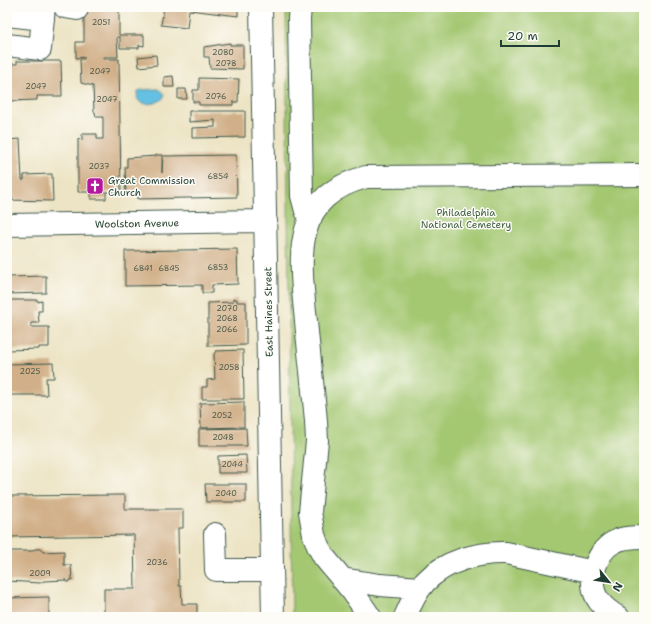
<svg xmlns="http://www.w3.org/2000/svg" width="651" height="624" font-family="'Shantell Sans',sans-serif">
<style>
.green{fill:#a4c872;stroke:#628253}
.water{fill:#65c1e3;stroke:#427f8c}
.building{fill:#d1b089}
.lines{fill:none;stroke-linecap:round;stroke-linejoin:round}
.minor-casing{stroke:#3e564a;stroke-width:24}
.minor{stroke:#fff;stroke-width:22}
.labels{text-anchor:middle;stroke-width:3;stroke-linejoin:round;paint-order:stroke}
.number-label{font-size:8px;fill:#4c5a49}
.poi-label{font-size:10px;fill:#1f3d34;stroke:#fdfcf7;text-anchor:start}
.park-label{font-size:10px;fill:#406044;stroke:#fdfcf7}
.street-label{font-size:10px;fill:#1f3d34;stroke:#fdfcf7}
</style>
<rect width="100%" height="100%" fill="#fdfcf7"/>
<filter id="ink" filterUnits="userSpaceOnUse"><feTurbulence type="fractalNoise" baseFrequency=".025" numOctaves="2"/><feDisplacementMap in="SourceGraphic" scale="8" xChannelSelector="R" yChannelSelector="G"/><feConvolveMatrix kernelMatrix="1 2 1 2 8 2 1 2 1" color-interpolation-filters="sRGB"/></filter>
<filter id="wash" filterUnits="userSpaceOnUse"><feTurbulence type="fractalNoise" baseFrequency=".012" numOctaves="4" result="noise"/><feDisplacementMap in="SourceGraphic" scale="16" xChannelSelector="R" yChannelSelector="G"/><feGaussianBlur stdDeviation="0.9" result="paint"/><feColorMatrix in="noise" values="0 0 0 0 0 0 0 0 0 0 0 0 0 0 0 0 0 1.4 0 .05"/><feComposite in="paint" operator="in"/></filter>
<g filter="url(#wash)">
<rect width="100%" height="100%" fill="#ede4c5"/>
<!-- green -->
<path class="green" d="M 286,7 L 644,7 L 644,617 L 292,617 Z"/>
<!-- water -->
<path class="water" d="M 158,89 C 182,101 127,114 139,91 L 142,90 Z"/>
<g id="blocks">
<!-- building -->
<path class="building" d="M 84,7 L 119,7 L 119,35 L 144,35 L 144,46 L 139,45 L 139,48 L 120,48 L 120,37 L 117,37 L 118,57 L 103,57 L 103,59 L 119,59 L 121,192 L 106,192 L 106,199 L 91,199 L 91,192 L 78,192 L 78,139 L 82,140 L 82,134 L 97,134 L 97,139 L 103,139 L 103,117 L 96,117 L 95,112 L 94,112 L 93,86 L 81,83 L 80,59 L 84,59 L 84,57 L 76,58 L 76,42 L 84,42 Z
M 164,7 L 238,7 L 238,16 L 189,10 L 187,28 L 161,25 Z
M 230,43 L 230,45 L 243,45 L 243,69 L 210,68 L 209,57 L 204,57 L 204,47 Z
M 156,55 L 157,65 L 139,67 L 138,57 Z
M 17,61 L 61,61 L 62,96 L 37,96 L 37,100 L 10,101 L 11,64 L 17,64 Z
M 173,76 L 174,87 L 164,87 L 164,77 Z
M 199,78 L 239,79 L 238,102 L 233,102 L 233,105 L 199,105 L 199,102 L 193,102 L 193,90 L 199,90 Z
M 178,89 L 186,89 L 187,99 L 178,99 Z
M 189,111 L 245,111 L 245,137 L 192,138 L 192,128 L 215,127 L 215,120 L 189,122 Z
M 20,139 L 22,180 L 24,180 L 24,175 L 52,174 L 53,201 L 7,200 L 7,140 Z
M 156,155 L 162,155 L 162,173 L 163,156 L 236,155 L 237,197 L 138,199 L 138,194 L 126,194 L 125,167 L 127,167 L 127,158 L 156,156 Z
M 237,249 L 238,284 L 212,285 L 212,293 L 202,293 L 202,285 L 125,286 L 125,251 Z
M 46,276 L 46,293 L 7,294 L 7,277 Z
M 233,299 L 237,299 L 237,302 L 246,302 L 246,345 L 208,346 L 208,303 L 233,302 Z
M 7,300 L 38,300 L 38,302 L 42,301 L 42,311 L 38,311 L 39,323 L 31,323 L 31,327 L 49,327 L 49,347 L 39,347 L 39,349 L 7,350 Z
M 243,350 L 244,399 L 202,399 L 202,387 L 207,387 L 207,380 L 215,379 L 214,354 L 216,351 Z
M 53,363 L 54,378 L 46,378 L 47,395 L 8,395 L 7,364 Z
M 244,402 L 244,427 L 201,428 L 200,403 Z
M 246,428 L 247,446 L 199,446 L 199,429 Z
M 246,455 L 247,473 L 218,473 L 218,456 Z
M 205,484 L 246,484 L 246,502 L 206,502 Z
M 125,495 L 125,509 L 183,509 L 183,528 L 178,528 L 179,586 L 181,586 L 182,604 L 197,604 L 197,617 L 104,617 L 104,589 L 135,589 L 134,535 L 7,537 L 7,496 Z
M 35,549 L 40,549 L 43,552 L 64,551 L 64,565 L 71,565 L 72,580 L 70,580 L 69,582 L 66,582 L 66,580 L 44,581 L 40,583 L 8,581 L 8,551 L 32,551 Z
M 49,597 L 49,617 L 7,617 L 7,598 Z"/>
</g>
</g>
<g filter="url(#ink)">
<use href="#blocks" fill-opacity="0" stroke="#3e564a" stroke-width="1"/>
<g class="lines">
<defs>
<path id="minor" d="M 65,7 L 77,9
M 261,7 L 273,617
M 300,7 L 299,19 L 302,196 L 306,211 L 311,217
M 7,15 L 43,19
M 7,45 L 40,49 L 44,7
M 7,225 L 266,221
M 215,534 L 216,570 L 272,570
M 342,579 L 380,585 L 420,588
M 370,617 L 353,592 L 324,557 L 318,546 L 314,535 L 310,512 L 317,441 L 316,421 C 313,388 309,355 306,321 C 300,260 289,197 366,177 L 644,175
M 405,617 C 410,605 416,592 425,582 C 445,561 478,552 506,553 L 594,572
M 618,617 C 611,613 604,608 599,601 C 586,584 595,552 614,542 C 623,537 634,537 644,537"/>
</defs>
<!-- minor casing -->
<use href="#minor" class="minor-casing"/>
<!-- minor -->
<use href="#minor" class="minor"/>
</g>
</g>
<!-- icons -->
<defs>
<symbol id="church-square" viewBox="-11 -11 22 22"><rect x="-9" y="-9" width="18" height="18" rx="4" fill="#b5179e" stroke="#fdfcf7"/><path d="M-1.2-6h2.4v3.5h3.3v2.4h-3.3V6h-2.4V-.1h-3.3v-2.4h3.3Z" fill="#fff"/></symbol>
</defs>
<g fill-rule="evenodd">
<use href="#church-square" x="85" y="176" width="20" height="20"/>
</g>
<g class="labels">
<!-- number labels -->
<g class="number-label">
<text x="101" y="25">2051</text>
<text x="223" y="55">2080</text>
<text x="226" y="66">2078</text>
<text x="100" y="74">2047</text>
<text x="36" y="89">2047</text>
<text x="216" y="99">2076</text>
<text x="107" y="102">2047</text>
<text x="99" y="169">2037</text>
<text x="218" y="179">6854</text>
<text x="218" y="270">6853</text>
<text x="143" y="271">6841</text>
<text x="169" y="271">6845</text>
<text x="227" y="311">2070</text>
<text x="227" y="321">2068</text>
<text x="227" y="332">2066</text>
<text x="229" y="370">2058</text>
<text x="30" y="374">2025</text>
<text x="222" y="418">2052</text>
<text x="223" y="440">2048</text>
<text x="232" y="467">2044</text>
<text x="226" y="496">2040</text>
<text x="157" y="565">2036</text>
<text x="40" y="576">2009</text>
</g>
<!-- poi labels -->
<g class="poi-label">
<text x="108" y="184">Great Commission<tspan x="108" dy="12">Church</tspan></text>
</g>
<!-- park labels -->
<g class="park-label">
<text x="466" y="216">Philadelphia<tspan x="466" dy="12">National Cemetery</tspan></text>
</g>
<!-- street labels -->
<g class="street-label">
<text transform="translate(137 223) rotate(-1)" y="4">Woolston Avenue</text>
<text transform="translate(268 312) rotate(-91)" y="4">East Haines Street</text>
</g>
</g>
<!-- margin -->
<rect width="651" height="624" fill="none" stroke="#fdfcf7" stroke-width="24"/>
<!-- north arrow -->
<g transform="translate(609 582) rotate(120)" stroke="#fdfcf7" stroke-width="3" paint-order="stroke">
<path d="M0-3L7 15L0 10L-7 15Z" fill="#1f3d34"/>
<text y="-6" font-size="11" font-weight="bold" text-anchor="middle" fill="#1f3d34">N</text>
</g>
<!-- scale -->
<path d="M501 40v6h58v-6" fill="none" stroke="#1f3d34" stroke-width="2"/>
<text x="507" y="40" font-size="12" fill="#1f3d34" stroke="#fdfcf7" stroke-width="3" paint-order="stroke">20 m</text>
</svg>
